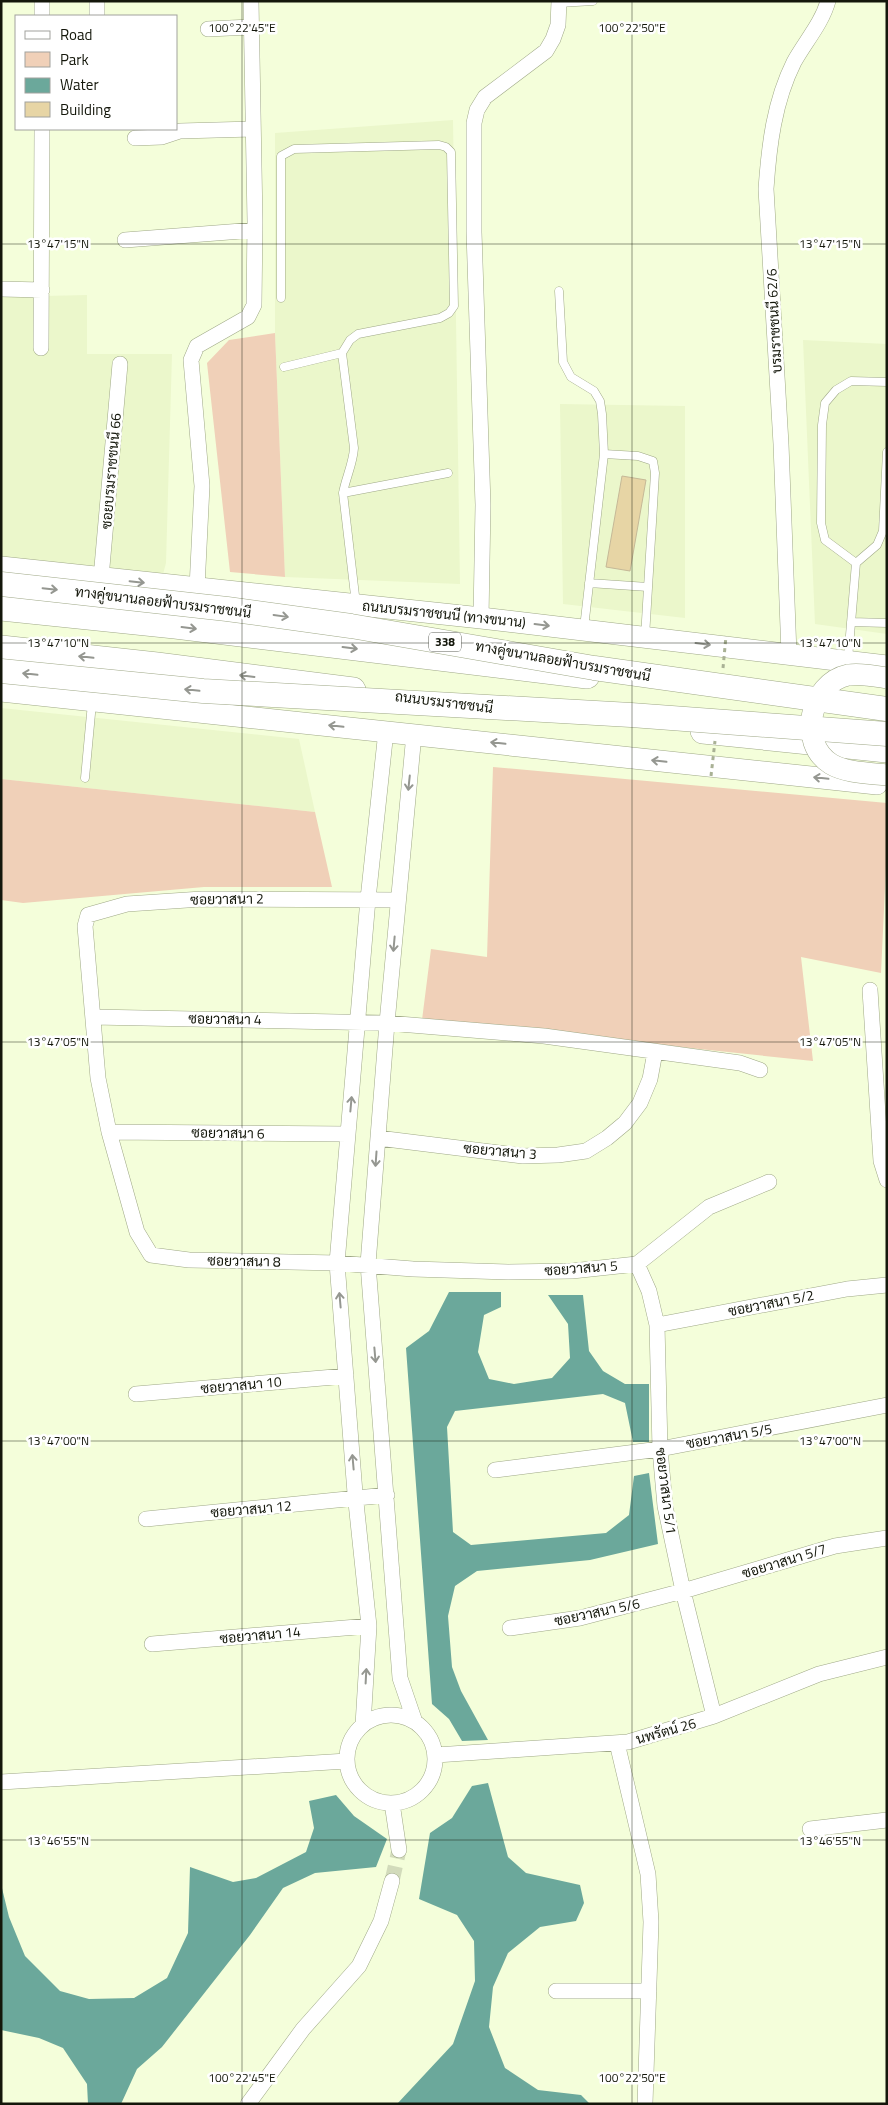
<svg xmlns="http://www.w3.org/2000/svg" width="888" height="2105" font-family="'Titillium Web',Sarabun,sans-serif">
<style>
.built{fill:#ebf7cb}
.green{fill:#f0d0b8}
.water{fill:#6ba89b}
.building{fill:#e7d5a5;stroke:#c5b897}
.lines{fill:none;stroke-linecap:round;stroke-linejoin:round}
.minor-tunnel{stroke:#d2dbbb;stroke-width:15;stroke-dasharray:15 8;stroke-linecap:butt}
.service-casing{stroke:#9fa887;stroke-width:9}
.minor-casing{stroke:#9fa887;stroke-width:16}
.secondary-casing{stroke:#9fa887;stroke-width:22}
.trunk-casing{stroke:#9fa887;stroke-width:26}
.service{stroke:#fff;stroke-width:8}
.minor{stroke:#fff;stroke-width:15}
.secondary{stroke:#fff;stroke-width:21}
.trunk{stroke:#fff;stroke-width:25}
.secondary-bridge-casing{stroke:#9fa887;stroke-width:22;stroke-linecap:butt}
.primary-bridge-casing{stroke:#9fa887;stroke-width:25;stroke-linecap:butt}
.path-bridge{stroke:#a9b195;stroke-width:3;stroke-dasharray:4 4;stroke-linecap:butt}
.secondary-bridge{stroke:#fff;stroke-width:21}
.primary-bridge{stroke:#fff;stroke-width:24}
.oneway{stroke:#959791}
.ticks{fill:none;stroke:#14170b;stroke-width:1;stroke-opacity:0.45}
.labels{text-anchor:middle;stroke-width:5;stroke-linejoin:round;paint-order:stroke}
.shield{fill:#fff;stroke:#5a5d54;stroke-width:1}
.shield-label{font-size:12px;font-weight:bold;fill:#14170b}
.street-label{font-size:14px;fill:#14170b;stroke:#fff}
.ticks-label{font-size:12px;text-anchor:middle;fill:#14170b;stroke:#fff;stroke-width:5;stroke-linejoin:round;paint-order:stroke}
</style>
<rect width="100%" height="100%" fill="#f4feda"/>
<!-- built -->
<path class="built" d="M 453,120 L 460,584 L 285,577 L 275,333 L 275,133 Z
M 87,295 L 87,354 L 172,354 L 166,563 L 162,578 L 1,560 L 1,297 Z
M 803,340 L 887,344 L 887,634 L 815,624 Z
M 560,404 L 685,406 L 685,618 L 563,604 Z
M 1,708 L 299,739 L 315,812 L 1,779 Z"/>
<!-- green -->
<path class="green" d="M 275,333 L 285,577 L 230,572 L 207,363 L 229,340 Z
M 493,767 L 887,803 L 887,845 L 881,973 L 801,957 L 813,1061 L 422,1020 L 431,949 L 487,957 Z
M 1,779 L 315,812 L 332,887 L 204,887 L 23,903 L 1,900 Z"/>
<!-- water -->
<path class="water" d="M 449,1292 L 501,1292 L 501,1307 L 484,1315 L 478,1352 L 489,1379 L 514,1384 L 552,1378 L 570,1358 L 568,1324 L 548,1295 L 583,1295 L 589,1351 L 603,1371 L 625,1384 L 649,1384 L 649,1442 L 633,1442 L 625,1403 L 603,1394 L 455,1411 L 447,1427 L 453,1532 L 471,1545 L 606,1533 L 629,1515 L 634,1476 L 649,1473 L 658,1544 L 590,1560 L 477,1571 L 455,1586 L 448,1616 L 452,1667 L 461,1691 L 488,1740 L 462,1741 L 449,1719 L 432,1704 L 406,1348 L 429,1331 Z
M 488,1783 L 508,1857 L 526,1873 L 580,1885 L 584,1903 L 576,1921 L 540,1927 L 508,1953 L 493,1987 L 489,2027 L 505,2068 L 538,2090 L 581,2095 L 590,2104 L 397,2104 L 453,2044 L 475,1981 L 474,1941 L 457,1915 L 419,1899 L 430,1833 L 452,1818 L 472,1786 Z
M 336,1795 L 354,1816 L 387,1839 L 376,1867 L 315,1873 L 283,1888 L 250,1935 L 162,2047 L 137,2069 L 121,2104 L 88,2104 L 87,2084 L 63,2048 L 39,2038 L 1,2030 L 1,1884 L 9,1917 L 25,1956 L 60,1991 L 89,1999 L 134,1998 L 167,1978 L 188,1933 L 190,1867 L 233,1882 L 256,1878 L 306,1852 L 314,1828 L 309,1801 Z"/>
<!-- building -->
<path class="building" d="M 622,476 L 646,480 L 630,571 L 606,567 Z"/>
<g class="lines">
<!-- minor-tunnel -->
<path class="minor-tunnel" d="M 392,1881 L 399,1850"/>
<defs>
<path id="service" d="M 559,3 L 593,1
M 559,291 L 563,362 L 571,377 L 594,391 L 600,401 L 602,414 L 604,454 L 584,628
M 281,298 L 281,156 L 294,149 L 439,145 L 446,147 L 451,152 L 454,306 L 449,313 L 440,318 L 358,334 L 350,340 L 342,353 L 354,448 C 353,464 346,477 343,493 L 356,604
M 284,367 L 342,353
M 604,454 L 638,456 L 653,461 L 655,473 L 645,637
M 343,493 L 448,473
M 856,563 L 825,540 L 821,523 L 822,425 L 825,403 L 836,390 L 851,381 L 887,382
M 589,583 L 648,587
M 851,622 L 887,623
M 848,659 L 856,563 L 877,545 L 883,531 L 887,452
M 85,778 L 92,703"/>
<path id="minor" d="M 42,1 L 42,16
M 97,1 L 97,16
M 208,29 L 251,27
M 135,138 L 162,137 L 180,131 L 253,129
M 125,240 L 255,230
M 1,289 L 42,290
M 41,348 L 42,129
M 101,578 L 120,364
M 197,588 L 202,486 L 191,360 L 197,346 L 248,317 L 254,305 L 255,222 L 251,1
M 481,618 L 483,505 L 474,232 L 474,123 L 477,110 L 485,97 L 546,51 L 553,39 L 558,25 L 559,1
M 789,654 L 781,444 L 766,189 C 769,146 774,102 794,62 C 805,42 822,23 828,1
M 414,734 L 387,1023 L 368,1264 L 400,1678 L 415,1722
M 398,900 L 202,899 L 127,904 L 88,915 L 85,926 L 98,1078 L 109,1132 L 137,1232 L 151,1255 L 189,1260 L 337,1263 L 413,1269 L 508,1272 L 572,1271 L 637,1264 L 709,1207 L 769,1182
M 870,990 L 881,1161 L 887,1180
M 93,1017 L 387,1023 L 544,1036 L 740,1063 L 760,1070
M 109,1132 L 348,1134
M 378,1138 L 523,1156 L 558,1155 L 586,1151 L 607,1138 L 625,1123 L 640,1103 L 650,1079 L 655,1052
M 637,1264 L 649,1291 L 657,1325 L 660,1449 L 665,1506 L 683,1591 L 714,1716
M 657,1325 L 847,1289 L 887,1285
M 136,1394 L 346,1376
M 495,1470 L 660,1449 L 887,1405
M 146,1519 L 387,1495
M 510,1628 L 580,1618 L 683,1591 L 835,1546 L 887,1538
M 152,1644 L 369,1626
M347 1759a44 44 0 1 1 88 0a44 44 0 1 1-88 0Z
M 363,1725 L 369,1626 L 355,1493 L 337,1263 L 368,899 L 386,731
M 617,1743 L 648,1874 L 651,1922 L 645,2104
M 436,1755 L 628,1742 L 714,1716 L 819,1674 L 887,1657
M 1,1782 L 347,1761
M 392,1803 L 399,1850
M 810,1829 L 887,1820
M 556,1991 L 649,1991
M 248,2104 L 303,2029 L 359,1966 L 381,1921 L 392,1881"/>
<path id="secondary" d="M 1,567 L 481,618 L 887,666
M 1,691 L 877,784"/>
<path id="trunk" d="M 1,608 L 175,626 L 587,676
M 1,648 L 157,665 L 353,690
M 703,731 L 887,750"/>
</defs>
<!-- service casing -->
<use href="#service" class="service-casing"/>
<!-- minor casing -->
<use href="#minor" class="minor-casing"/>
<!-- secondary casing -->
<use href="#secondary" class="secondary-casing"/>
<!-- trunk casing -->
<use href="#trunk" class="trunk-casing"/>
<!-- service -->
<use href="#service" class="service"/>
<!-- minor -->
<use href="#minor" class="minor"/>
<!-- secondary -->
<use href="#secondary" class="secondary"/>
<!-- trunk -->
<use href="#trunk" class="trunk"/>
<defs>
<path id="secondary-bridge" d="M 887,678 C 875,676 861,673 848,675 C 810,683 797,743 831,764 C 846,773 869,773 887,775"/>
<path id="primary-bridge" d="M 1,584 L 227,609 L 351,626 L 594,668 L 887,709
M 1,671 L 203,691 L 631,715 L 887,734"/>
</defs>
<!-- secondary-bridge casing -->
<use href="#secondary-bridge" class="secondary-bridge-casing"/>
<!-- primary-bridge casing -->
<use href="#primary-bridge" class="primary-bridge-casing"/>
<!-- path-bridge -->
<path class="path-bridge" d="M 723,668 L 726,636
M 711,776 L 715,741"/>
<!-- secondary-bridge -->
<use href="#secondary-bridge" class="secondary-bridge"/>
<!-- primary-bridge -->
<use href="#primary-bridge" class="primary-bridge"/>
</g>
<!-- one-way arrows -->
<defs><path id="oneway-shaft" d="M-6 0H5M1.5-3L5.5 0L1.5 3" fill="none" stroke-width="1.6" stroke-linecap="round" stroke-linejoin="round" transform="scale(1.25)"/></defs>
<g class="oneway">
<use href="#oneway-shaft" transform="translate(137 582) rotate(6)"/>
<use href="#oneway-shaft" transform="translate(50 589) rotate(6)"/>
<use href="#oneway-shaft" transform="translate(281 616) rotate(8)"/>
<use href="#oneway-shaft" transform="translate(542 625) rotate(7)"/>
<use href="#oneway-shaft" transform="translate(189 628) rotate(7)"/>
<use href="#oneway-shaft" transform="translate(703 644) rotate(7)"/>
<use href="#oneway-shaft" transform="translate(350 648) rotate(7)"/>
<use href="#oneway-shaft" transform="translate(86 657) rotate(-174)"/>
<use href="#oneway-shaft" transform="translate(30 674) rotate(-174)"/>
<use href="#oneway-shaft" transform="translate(247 676) rotate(-173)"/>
<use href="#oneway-shaft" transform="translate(192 690) rotate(-174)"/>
<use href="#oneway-shaft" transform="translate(336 726) rotate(-174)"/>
<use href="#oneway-shaft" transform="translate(498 743) rotate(-174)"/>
<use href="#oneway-shaft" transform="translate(659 761) rotate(-174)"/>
<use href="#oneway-shaft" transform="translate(821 778) rotate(-174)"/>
<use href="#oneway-shaft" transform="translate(409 783) rotate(96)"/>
<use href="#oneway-shaft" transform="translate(394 944) rotate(95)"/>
<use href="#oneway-shaft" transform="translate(351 1104) rotate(-85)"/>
<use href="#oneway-shaft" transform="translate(376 1159) rotate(94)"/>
<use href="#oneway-shaft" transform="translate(340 1300) rotate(-95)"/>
<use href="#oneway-shaft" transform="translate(375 1355) rotate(85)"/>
<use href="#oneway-shaft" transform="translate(353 1462) rotate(-95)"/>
<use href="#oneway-shaft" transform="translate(366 1676) rotate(-87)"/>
</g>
<!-- ticks -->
<path class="ticks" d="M 242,1 L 242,2104M 632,1 L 632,2104M 1,244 L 887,244M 1,643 L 887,643M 1,1042 L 887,1042M 1,1441 L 887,1441M 1,1840 L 887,1840"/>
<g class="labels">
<!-- shield labels -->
<rect class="shield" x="429" y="632.5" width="32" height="19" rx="4"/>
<g class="shield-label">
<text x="445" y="646">338</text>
</g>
<!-- street labels -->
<g class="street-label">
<text transform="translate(774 321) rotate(-93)" y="5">บรมราชชนนี 62/6</text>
<text transform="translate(111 471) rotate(-85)" y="5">ซอยบรมราชชนนี 66</text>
<text transform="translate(163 602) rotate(7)" y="5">ทางคู่ขนานลอยฟ้าบรมราชชนนี</text>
<text transform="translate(444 614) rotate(6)" y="5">ถนนบรมราชชนนี (ทางขนาน)</text>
<text transform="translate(563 661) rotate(10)" y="5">ทางคู่ขนานลอยฟ้าบรมราชชนนี</text>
<text transform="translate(444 702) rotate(7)" y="5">ถนนบรมราชชนนี</text>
<text transform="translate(227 899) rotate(-1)" y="5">ซอยวาสนา 2</text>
<text transform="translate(225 1019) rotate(1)" y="5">ซอยวาสนา 4</text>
<text transform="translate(228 1133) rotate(1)" y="5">ซอยวาสนา 6</text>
<text transform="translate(500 1151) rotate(5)" y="5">ซอยวาสนา 3</text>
<text transform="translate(244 1261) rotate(1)" y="5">ซอยวาสนา 8</text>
<text transform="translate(581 1268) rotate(-4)" y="5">ซอยวาสนา 5</text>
<text transform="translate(771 1303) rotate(-11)" y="5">ซอยวาสนา 5/2</text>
<text transform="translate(241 1385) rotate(-5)" y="5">ซอยวาสนา 10</text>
<text transform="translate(729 1436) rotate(-10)" y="5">ซอยวาสนา 5/5</text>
<text transform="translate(666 1491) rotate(83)" y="5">ซอยวาสนา 5/1</text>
<text transform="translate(251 1509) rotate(-5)" y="5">ซอยวาสนา 12</text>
<text transform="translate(784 1561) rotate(-17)" y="5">ซอยวาสนา 5/7</text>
<text transform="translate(597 1612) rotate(-12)" y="5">ซอยวาสนา 5/6</text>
<text transform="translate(260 1635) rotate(-5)" y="5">ซอยวาสนา 14</text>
<text transform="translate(666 1731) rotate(-16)" y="5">นพรัตน์ 26</text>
</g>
</g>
<g class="ticks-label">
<text x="242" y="32">100°22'45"E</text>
<text x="632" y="32">100°22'50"E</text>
<text x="58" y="248">13°47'15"N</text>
<text x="830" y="248">13°47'15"N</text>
<text x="58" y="647">13°47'10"N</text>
<text x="830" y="647">13°47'10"N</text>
<text x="58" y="1046">13°47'05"N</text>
<text x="830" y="1046">13°47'05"N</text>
<text x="58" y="1445">13°47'00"N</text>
<text x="830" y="1445">13°47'00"N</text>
<text x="58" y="1845">13°46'55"N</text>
<text x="830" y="1845">13°46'55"N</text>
<text x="242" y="2082">100°22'45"E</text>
<text x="632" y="2082">100°22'50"E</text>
</g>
<!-- border -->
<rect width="888" height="2105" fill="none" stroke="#14170b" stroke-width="5"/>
<!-- legend -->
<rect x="15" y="15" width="162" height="115" fill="#ffffff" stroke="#a1a29d"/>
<rect x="25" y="31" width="25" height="8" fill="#ffffff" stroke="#a1a29d"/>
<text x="60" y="40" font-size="15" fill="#14170b">Road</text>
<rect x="25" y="52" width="25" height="15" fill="#f0d0b8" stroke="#a1a29d"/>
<text x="60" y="65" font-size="15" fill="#14170b">Park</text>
<rect x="25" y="78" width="25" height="15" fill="#6ba89b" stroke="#a1a29d"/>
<text x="60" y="90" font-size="15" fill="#14170b">Water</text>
<rect x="25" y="102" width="25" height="15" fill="#e7d5a5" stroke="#a1a29d"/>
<text x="60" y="115" font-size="15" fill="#14170b">Building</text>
</svg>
